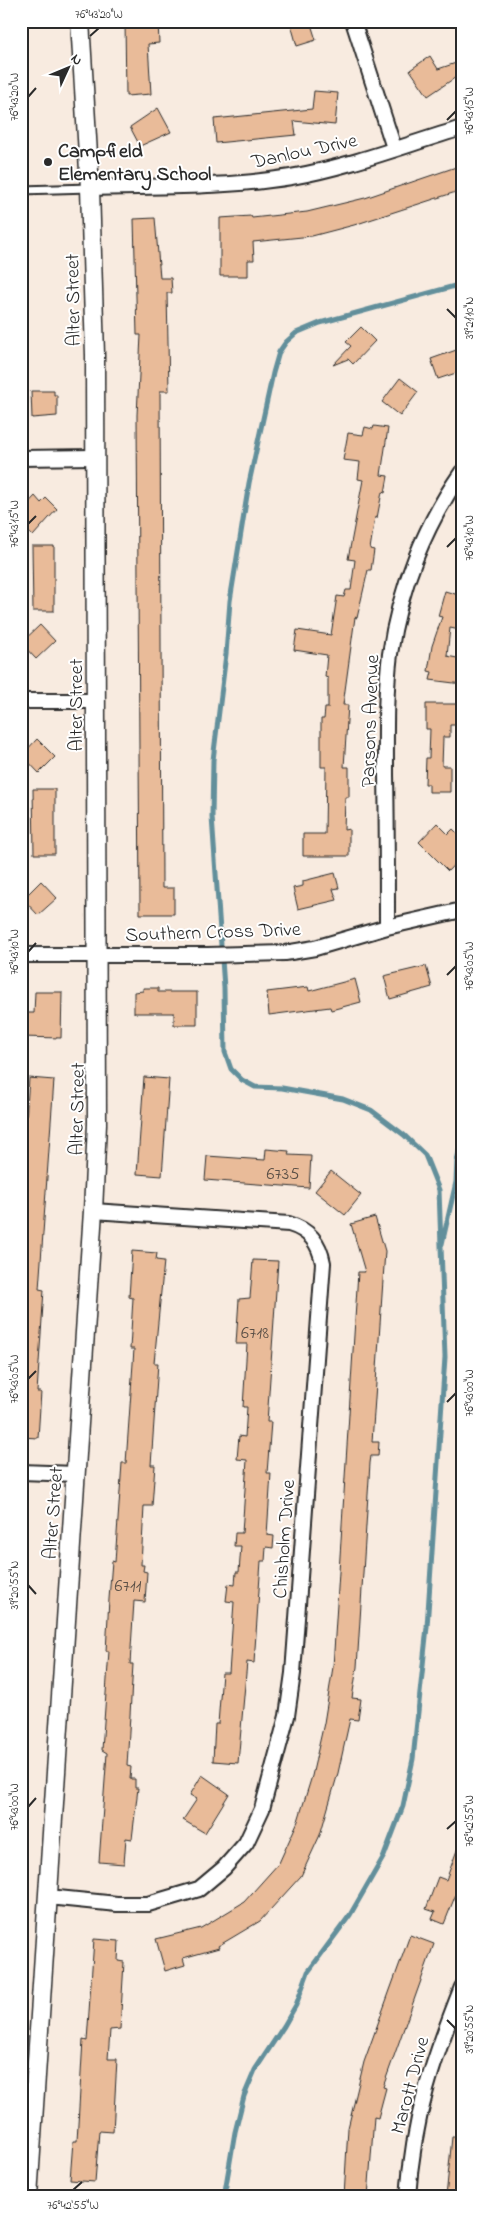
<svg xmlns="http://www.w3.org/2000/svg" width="483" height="2218" font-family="'Indie Flower',sans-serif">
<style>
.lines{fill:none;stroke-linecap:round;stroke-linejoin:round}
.stream{stroke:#628f9b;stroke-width:5}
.building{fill:#e9bb99;stroke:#2b2b2b}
.service-casing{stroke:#2b2b2b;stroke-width:11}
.minor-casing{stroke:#2b2b2b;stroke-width:18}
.tertiary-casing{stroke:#2b2b2b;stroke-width:21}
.service{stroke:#fff;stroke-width:7}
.minor{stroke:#fff;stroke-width:14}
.tertiary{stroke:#fff;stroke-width:18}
.ticks{fill:none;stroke:#2b2b2b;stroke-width:2}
.poi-dot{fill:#2b2b2b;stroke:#fff;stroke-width:2}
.labels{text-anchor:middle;stroke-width:4;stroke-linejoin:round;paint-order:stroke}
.number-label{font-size:18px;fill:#5a4f46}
.poi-label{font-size:20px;font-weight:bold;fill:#2b2b2b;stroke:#fff;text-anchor:start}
.street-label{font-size:20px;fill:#2b2b2b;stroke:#fff}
.neatline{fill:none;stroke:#2b2b2b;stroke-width:2}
.ticks-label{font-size:12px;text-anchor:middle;fill:#2b2b2b}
</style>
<rect width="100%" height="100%" fill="#f8ebe0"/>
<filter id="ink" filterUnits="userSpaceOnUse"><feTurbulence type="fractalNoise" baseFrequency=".02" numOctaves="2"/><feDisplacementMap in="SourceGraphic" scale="10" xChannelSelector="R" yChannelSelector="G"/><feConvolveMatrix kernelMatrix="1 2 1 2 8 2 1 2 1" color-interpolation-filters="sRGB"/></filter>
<g filter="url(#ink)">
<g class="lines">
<!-- stream -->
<path class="stream" d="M 442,1244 L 456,1182 L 457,1161 L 462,1137
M 224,2197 L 235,2132 L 244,2096 L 255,2070 L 284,2026 L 296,2005 L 308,1972 L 350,1915 L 384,1856 L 403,1806 L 413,1759 L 427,1627 L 445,1357 L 439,1190 L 425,1155 L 404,1135 L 371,1110 L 343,1099 L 282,1088 L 255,1087 L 242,1080 L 231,1069 L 225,1052 L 224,988 L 212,817 L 213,760 L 226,654 L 230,601 L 249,483 L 273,373 L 279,352 L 286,342 L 296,333 L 320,323 L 462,284"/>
</g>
<!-- building -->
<path class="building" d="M 125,21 L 158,21 L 159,43 L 148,44 L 151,94 L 126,96 Z
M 290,21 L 310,21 L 316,40 L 297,46 Z
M 430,56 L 438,69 L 462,61 L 462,73 L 428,96 L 410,70 Z
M 314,91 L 338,93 L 335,125 L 294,121 L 296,135 L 216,143 L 214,119 L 312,109 Z
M 158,108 L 171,132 L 140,146 L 130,127 Z
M 462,165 L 462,190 L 354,225 L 312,236 L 253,242 L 254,260 L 248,260 L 248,276 L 220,276 L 220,218 L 251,216 L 252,218 L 307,212 L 365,198 Z
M 155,218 L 160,278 L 171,278 L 172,293 L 167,293 L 169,391 L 160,391 L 162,888 L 174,888 L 174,914 L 140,914 L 137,415 L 141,335 L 137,335 L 134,219 Z
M 361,327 L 375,341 L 353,364 L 348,359 L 333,365 L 351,346 L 346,342 Z
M 462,348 L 462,371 L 438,379 L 431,359 Z
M 400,378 L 418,392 L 400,416 L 382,402 Z
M 31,391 L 54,391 L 54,395 L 57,395 L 57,416 L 32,418 Z
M 374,426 L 388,428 L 381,475 L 388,476 L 385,493 L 382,492 L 377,518 L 375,517 L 370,549 L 374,550 L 371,570 L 368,570 L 357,618 L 355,617 L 343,705 L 348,705 L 344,767 L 349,767 L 349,797 L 345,797 L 344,830 L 349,829 L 349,856 L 303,856 L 303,834 L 325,834 L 326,767 L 321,767 L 321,719 L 324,719 L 325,708 L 328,708 L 328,678 L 325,677 L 327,655 L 294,650 L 297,630 L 331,635 L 337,596 L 344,597 L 346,590 L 351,590 L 355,560 L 348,559 L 363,480 L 358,479 L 360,462 L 343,460 L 348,433 L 363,435 L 365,427 L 373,429 Z
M 35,496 L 41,503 L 46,498 L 57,509 L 33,536 L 21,525 L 21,511 Z
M 32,546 L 54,546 L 54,611 L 33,611 Z
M 445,591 L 462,596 L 462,623 L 460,630 L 450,628 L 447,656 L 462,659 L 462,684 L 430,680 L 432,672 L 428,671 L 432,646 L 442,617 L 438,616 Z
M 40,625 L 55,641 L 36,659 L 21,643 Z
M 426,704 L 462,704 L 462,725 L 450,725 L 450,737 L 443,737 L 442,766 L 450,766 L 450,792 L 429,792 L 429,784 L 425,784 L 426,758 L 429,758 L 430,729 L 426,729 Z
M 37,739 L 55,757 L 39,773 L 22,755 Z
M 33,789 L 55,789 L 55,854 L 34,854 Z
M 437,823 L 448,834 L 453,829 L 462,838 L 462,856 L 448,871 L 419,842 Z
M 335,873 L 339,888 L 333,889 L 337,900 L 298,909 L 293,888 L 303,886 L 303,881 Z
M 41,881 L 57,898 L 38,915 L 23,899 Z
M 426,966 L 432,987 L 390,999 L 384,976 Z
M 355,979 L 361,1002 L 331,1010 L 330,1007 L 269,1015 L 267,992 L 308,987 L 309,991 Z
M 143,988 L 158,988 L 158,992 L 197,992 L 197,1025 L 174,1025 L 174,1013 L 134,1013 L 134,992 L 143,991 Z
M 35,992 L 62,992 L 61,1038 L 21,1037 L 21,1013 L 34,1013 Z
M 144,1077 L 169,1079 L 162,1176 L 137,1174 Z
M 29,1078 L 54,1080 L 39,1289 L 44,1290 L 37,1392 L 41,1392 L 38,1438 L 21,1437 L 21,1149 L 24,1149 Z
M 266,1149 L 289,1151 L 288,1155 L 311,1156 L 309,1188 L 205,1180 L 207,1156 L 265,1160 Z
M 331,1171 L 361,1195 L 345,1215 L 315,1191 Z
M 375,1217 L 385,1251 L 372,1442 L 379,1442 L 378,1456 L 371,1456 L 370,1463 L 357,1667 L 352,1698 L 361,1699 L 358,1720 L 350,1719 L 338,1773 L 320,1835 L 301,1876 L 260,1921 L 218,1946 L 219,1948 L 183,1958 L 185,1965 L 165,1971 L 156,1939 L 201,1928 L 244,1902 L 279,1863 L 298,1821 L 312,1776 L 324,1723 L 333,1667 L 358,1272 L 365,1272 L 351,1224 Z
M 132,1251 L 157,1253 L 156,1260 L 164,1261 L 154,1363 L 158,1363 L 151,1465 L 155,1465 L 152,1506 L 144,1506 L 141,1565 L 144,1565 L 143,1571 L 147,1572 L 145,1602 L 134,1601 L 130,1664 L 133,1664 L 127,1766 L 131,1767 L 130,1779 L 135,1779 L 135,1788 L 138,1788 L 132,1839 L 126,1838 L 124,1864 L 99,1862 L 107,1753 L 102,1750 L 109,1651 L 106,1651 L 109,1599 L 112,1561 L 115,1562 L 122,1463 L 126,1463 L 134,1349 L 130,1349 L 133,1298 L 129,1297 Z
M 253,1260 L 278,1261 L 267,1422 L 271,1422 L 267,1473 L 271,1473 L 267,1535 L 274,1536 L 273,1548 L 266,1547 L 265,1561 L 261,1561 L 254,1663 L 247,1662 L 238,1763 L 213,1761 L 215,1724 L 218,1724 L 222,1673 L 229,1673 L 234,1602 L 226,1601 L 228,1584 L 235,1585 L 236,1572 L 239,1572 L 241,1546 L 234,1546 L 235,1533 L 242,1533 L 247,1460 L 237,1459 L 239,1436 L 245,1437 L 247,1407 L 243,1407 L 247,1344 L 236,1344 L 239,1299 L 250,1298 Z
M 202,1775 L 229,1794 L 205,1833 L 183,1820 L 197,1799 L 190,1795 Z
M 460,1842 L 462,1879 L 444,1924 L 432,1919 L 435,1912 L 426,1909 L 438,1877 L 446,1880 Z
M 410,1935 L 434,1944 L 383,2087 L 386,2088 L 378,2118 L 374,2117 L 368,2197 L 344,2197 L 348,2128 L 364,2062 Z
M 94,1939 L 119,1941 L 118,1961 L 124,1962 L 120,2029 L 110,2030 L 108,2059 L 117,2059 L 113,2132 L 99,2131 L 95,2182 L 70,2180 L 73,2141 L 77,2141 L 83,2040 L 87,2041 Z
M 452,2137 L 462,2137 L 462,2197 L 446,2197 Z"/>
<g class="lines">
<defs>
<path id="service" d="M 21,190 L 90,188"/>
<path id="minor" d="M 353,21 L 394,148
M 90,188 C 156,186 225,188 291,177 C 349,167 405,145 462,128
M 21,458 L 94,457
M 21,701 L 97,701
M 387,927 C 387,876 387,826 386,775 C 386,734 385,694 390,654 C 399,589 425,525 462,472
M 21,955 L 208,955 L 285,953 L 315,948 L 387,927 L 462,910
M 21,1472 L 76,1474
M 48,1897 L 117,1904 L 148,1904 L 199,1889 L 224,1868 L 246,1843 L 262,1809 L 287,1716 L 293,1673 L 323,1263 C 319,1242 309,1230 289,1224 L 93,1211
M 408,2197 C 413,2118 433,2060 462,1987"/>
<path id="tertiary" d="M 28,2197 L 93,1211 L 97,1124 L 95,355 L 90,188 L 80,21"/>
</defs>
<!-- service casing -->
<use href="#service" class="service-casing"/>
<!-- minor casing -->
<use href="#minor" class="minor-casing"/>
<!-- tertiary casing -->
<use href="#tertiary" class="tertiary-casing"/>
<!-- service -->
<use href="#service" class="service"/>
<!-- minor -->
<use href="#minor" class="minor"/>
<!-- tertiary -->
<use href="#tertiary" class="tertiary"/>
</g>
</g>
<!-- ticks -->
<path class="ticks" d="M 90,36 L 99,28M 28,97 L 36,88M 447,120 L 456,111M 447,309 L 456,318M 28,524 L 36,516M 447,547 L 456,538M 28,952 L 36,943M 447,975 L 456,966M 28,1379 L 36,1371M 447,1402 L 456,1393M 28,1585 L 36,1594M 28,1807 L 36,1798M 447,1829 L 456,1821M 447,2020 L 456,2029M 73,2190 L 82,2182"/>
<!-- markers -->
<circle class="poi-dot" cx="48" cy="162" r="5"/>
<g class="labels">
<!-- number labels -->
<g class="number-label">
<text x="283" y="1179">6735</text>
<text x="255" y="1338">6718</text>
<text x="128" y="1591">6711</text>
</g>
<!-- poi labels -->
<g class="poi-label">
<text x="58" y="157">Campfield<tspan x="58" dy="23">Elementary School</tspan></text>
</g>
<!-- street labels -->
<g class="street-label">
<text transform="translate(304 150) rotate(-12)" y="7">Danlou Drive</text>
<text transform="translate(72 300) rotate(-91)" y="7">Alter Street</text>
<text transform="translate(75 705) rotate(-90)" y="7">Alter Street</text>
<text transform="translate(369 721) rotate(-88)" y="7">Parsons Avenue</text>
<text transform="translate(213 931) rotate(-2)" y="7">Southern Cross Drive</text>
<text transform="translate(76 1109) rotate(-89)" y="7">Alter Street</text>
<text transform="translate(52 1513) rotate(-86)" y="7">Alter Street</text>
<text transform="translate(283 1539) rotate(-86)" y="7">Chisholm Drive</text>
<text transform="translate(409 2085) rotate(-75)" y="7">Marott Drive</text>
</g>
</g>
<!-- margin -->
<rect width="483" height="2218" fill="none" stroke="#fff" stroke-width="55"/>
<!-- north arrow -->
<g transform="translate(68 68) rotate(46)" stroke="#ffffff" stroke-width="4" paint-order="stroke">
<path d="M0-4L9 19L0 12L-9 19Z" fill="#2b2b2b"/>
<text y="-8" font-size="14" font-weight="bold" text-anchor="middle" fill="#2b2b2b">N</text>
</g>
<rect x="28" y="28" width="428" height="2162" class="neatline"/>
<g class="ticks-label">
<text x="99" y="18">76°43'20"W</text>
<text transform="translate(14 97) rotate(-90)" y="4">76°43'20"W</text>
<text transform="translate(469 111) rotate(-90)" y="4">76°43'15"W</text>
<text transform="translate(469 318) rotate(-90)" y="4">39°21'10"N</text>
<text transform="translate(14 524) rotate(-90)" y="4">76°43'15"W</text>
<text transform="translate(469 538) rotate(-90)" y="4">76°43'10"W</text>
<text transform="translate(14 952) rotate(-90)" y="4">76°43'10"W</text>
<text transform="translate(469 966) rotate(-90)" y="4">76°43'05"W</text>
<text transform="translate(14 1379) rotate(-90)" y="4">76°43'05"W</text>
<text transform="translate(469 1393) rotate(-90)" y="4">76°43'00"W</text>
<text transform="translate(14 1585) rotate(-90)" y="4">39°20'55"N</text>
<text transform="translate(14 1807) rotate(-90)" y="4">76°43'00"W</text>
<text transform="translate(469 1821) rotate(-90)" y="4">76°42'55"W</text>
<text transform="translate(469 2029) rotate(-90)" y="4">39°20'55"N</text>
<text x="73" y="2209">76°42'55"W</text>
</g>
</svg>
